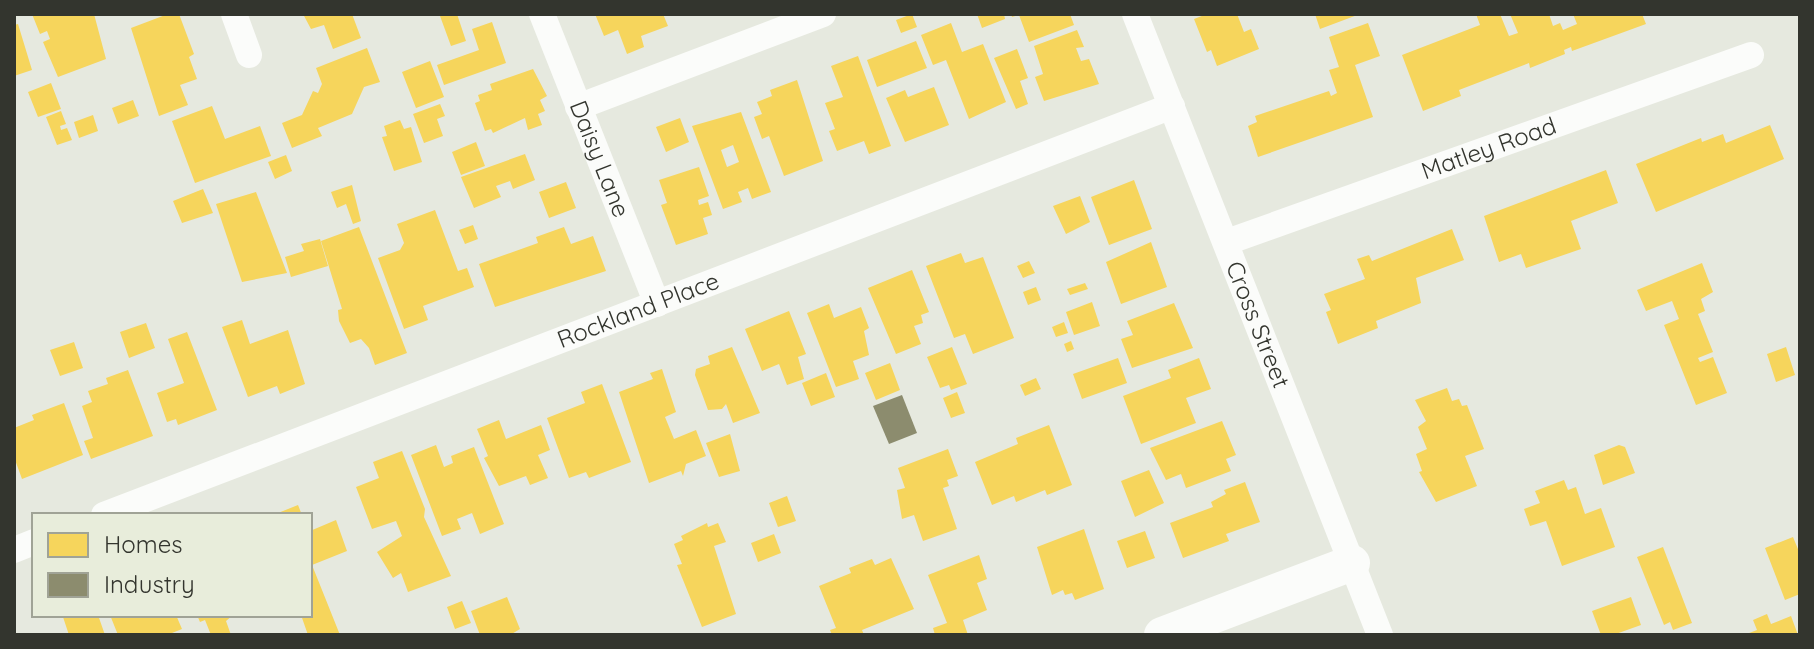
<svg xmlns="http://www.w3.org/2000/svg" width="1814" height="649" font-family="Quicksand,sans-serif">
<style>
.homes{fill:#f6d55c;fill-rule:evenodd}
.industry{fill:#8c8c6e}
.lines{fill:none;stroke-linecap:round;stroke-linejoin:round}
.street{stroke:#fbfcfa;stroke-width:26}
.secondary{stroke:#fbfcfa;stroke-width:36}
.labels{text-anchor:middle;stroke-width:8;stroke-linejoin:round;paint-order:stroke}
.street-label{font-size:24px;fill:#33352e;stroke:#e8eddb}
</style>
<rect width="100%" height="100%" fill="#e6e9df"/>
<!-- homes -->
<path class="homes" d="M 32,14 L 94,14 L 106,59 L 58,77 L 43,42 L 50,39 L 47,31 L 40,34 Z
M 168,14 L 179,14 L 194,54 L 189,57 L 197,79 L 180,85 L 188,105 L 159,116 L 131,28 Z
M 303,14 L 352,14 L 361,38 L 333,49 L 324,25 L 311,29 Z
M 457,14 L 466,41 L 451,46 L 440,16 Z
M 595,14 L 663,14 L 668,26 L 641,36 L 644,47 L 627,54 L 618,30 L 604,36 Z
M 912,14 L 917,27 L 901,33 L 896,20 Z
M 977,14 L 1004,14 L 1005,19 L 982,28 Z
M 1011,14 L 1070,14 L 1074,25 L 1029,42 L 1019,15 L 1012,17 Z
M 1207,14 L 1237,14 L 1244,32 L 1251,29 L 1259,49 L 1217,66 L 1211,50 L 1207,52 L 1194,19 Z
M 1315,14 L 1360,14 L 1320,29 Z
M 1476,14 L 1500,14 L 1509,36 L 1518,33 L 1510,14 L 1549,14 L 1553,26 L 1560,23 L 1563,30 L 1577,24 L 1573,14 L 1642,14 L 1646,24 L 1572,51 L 1571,47 L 1564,50 L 1565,54 L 1530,68 L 1529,63 L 1459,90 L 1461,96 L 1423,111 L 1402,55 L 1480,25 Z
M 492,22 L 506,63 L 444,85 L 437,65 L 479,50 L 472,29 Z
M 951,23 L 962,52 L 983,44 L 1006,102 L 969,119 L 946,60 L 933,65 L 921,35 Z
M 1368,23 L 1380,56 L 1355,65 L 1373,117 L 1258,157 L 1248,126 L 1257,122 L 1255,116 L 1329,91 L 1331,96 L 1337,93 L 1329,70 L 1339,67 L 1329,37 Z
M 18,24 L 32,70 L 14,76 L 14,25 Z
M 1077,30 L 1084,47 L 1076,48 L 1081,61 L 1089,59 L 1099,84 L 1044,101 L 1035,77 L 1043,74 L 1034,46 Z
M 916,41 L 927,68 L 877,87 L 867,60 Z
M 367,48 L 380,82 L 364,87 L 352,114 L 318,128 L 322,136 L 292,148 L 282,123 L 302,115 L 313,91 L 318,93 L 322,84 L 316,68 Z
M 1017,49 L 1028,78 L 1020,81 L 1028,104 L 1016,109 L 994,58 Z
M 858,56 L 891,146 L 869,154 L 864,141 L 837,151 L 829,131 L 835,129 L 825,103 L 843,97 L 831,66 Z
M 430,61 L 444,97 L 416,108 L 402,72 Z
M 533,69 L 547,96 L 540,100 L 545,111 L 538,114 L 542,125 L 528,130 L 525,118 L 493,133 L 491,129 L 485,131 L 475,103 L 480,101 L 478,95 L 492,90 L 490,84 Z
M 797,80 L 823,161 L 784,176 L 769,136 L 762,139 L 754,117 L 762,114 L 757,102 L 772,96 L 770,90 Z
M 51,83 L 61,109 L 38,117 L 28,92 Z
M 934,87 L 949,125 L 905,142 L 886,98 L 905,90 L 908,97 Z
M 133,100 L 139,116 L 118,124 L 112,108 Z
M 440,104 L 445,116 L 437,119 L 443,136 L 424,143 L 413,114 Z
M 212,106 L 225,139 L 260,126 L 271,156 L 195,183 L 172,121 Z
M 61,111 L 66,124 L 60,126 L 61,130 L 67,128 L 72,140 L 57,145 L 46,117 Z
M 741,112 L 771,192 L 752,199 L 748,188 L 738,192 L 742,202 L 723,209 L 692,126 ZM 733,145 L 739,162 L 727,167 L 721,150 Z
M 93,115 L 98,131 L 79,138 L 74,122 Z
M 680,118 L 689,142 L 666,152 L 656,127 Z
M 400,120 L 404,129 L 411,127 L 422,162 L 394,171 L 382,137 L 387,136 L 384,126 Z
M 1770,125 L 1784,159 L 1656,212 L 1636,164 L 1701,138 L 1702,142 L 1723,134 L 1726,143 Z
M 476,142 L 485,166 L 461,175 L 452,152 Z
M 525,154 L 535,180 L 513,189 L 510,181 L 496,186 L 501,197 L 474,208 L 461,177 Z
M 286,155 L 292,171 L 275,179 L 268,162 Z
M 699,167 L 709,196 L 698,200 L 699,205 L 708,202 L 712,215 L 703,218 L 708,234 L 676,245 L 661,205 L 667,203 L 659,180 Z
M 1606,170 L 1618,203 L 1571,221 L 1581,249 L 1526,268 L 1521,254 L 1499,262 L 1484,216 Z
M 1134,180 L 1152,229 L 1109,245 L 1091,197 Z
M 566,182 L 576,208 L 549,218 L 539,192 Z
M 352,185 L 361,221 L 353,224 L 346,204 L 337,208 L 331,192 Z
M 203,189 L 213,213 L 182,223 L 173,201 Z
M 256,192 L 287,273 L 242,282 L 216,204 Z
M 1080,196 L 1090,222 L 1066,234 L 1053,206 Z
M 435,210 L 458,271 L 467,268 L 474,287 L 423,306 L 428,320 L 404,329 L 378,258 L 400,250 L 404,243 L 397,224 Z
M 473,225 L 478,239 L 465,244 L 459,230 Z
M 359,227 L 407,353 L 375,365 L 369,348 L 361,339 L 350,343 L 339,321 L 338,310 L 342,309 L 321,241 Z
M 564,227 L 571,244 L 593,236 L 606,271 L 495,307 L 479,264 L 538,243 L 536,237 Z
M 1452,229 L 1464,260 L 1416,278 L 1421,303 L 1376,321 L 1378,328 L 1338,344 L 1326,312 L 1331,310 L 1324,294 L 1365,279 L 1357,259 L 1369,255 L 1372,261 Z
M 320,239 L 328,266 L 291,277 L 285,257 L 304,251 L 301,244 Z
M 1151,242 L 1167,287 L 1121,304 L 1106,262 Z
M 961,253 L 965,263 L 983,257 L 1014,338 L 973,354 L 965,334 L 954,338 L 926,266 Z
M 1029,261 L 1035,273 L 1023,278 L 1017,266 Z
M 1702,263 L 1713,292 L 1701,299 L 1705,311 L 1698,314 L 1713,352 L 1698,358 L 1700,362 L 1713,357 L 1727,393 L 1696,405 L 1664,325 L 1679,319 L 1672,301 L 1646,311 L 1637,290 Z
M 912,270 L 929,312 L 921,315 L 923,323 L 914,326 L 921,344 L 896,354 L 868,288 Z
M 1085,283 L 1088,289 L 1070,295 L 1067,289 Z
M 1036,287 L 1041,300 L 1028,305 L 1023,292 Z
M 1092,302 L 1100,326 L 1074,335 L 1066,312 Z
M 1174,303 L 1193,348 L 1132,368 L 1121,339 L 1133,335 L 1127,321 Z
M 829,304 L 834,318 L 861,307 L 869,328 L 864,331 L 869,355 L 853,361 L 859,379 L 836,387 L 807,313 Z
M 789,311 L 806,354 L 798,357 L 804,379 L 787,385 L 779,364 L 762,371 L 745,329 Z
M 242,320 L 250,344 L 288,330 L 305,384 L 280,394 L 277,386 L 248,397 L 222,327 Z
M 1064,322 L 1068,333 L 1056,337 L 1052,327 Z
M 146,323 L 155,348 L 129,358 L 120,332 Z
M 187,332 L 217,410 L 178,425 L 176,419 L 167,422 L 157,393 L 184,383 L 168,339 Z
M 1071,341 L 1074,349 L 1067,352 L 1064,344 Z
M 74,342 L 83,368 L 60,376 L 50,350 Z
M 732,347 L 760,413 L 733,423 L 726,404 L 722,409 L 708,410 L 695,375 L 696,369 L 710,364 L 708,356 Z
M 952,347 L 967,384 L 951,390 L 949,385 L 940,388 L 927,357 Z
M 1786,347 L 1795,375 L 1776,382 L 1767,354 Z
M 1118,358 L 1127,383 L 1082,399 L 1073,374 Z
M 1199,358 L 1211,389 L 1186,398 L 1196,423 L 1141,444 L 1123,396 L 1171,378 L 1168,370 Z
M 890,363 L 900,390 L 876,400 L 865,373 Z
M 662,369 L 676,412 L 665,417 L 674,439 L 696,430 L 706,456 L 686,464 L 683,476 L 681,471 L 649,483 L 619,392 L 653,379 L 650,373 Z
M 128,370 L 153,436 L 91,459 L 84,441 L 93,438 L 82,406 L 92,402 L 88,391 L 108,384 L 106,378 Z
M 826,373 L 835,397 L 811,406 L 802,383 Z
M 1036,378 L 1041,389 L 1025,396 L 1020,385 Z
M 602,384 L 631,462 L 589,478 L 586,472 L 569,478 L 547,418 L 585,403 L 581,392 Z
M 1447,388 L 1452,401 L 1459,399 L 1462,406 L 1467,405 L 1484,449 L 1465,456 L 1477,486 L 1436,502 L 1419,472 L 1422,471 L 1416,454 L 1427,449 L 1418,427 L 1426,421 L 1415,400 Z
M 957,392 L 965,413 L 951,418 L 943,398 Z
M 64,403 L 83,455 L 22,479 L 14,457 L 14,428 L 34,420 L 32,415 Z
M 499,420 L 506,439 L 541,425 L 550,450 L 538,455 L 548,478 L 530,485 L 526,476 L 499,486 L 484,458 L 488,456 L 477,429 Z
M 1222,421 L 1236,455 L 1226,459 L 1231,471 L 1186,488 L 1181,474 L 1166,480 L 1150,448 Z
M 1049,425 L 1072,485 L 1047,495 L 1045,490 L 1016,502 L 1014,496 L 992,505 L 975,462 L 1018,444 L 1016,438 Z
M 730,434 L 740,471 L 719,477 L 706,443 Z
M 436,445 L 444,467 L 453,463 L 451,456 L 474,447 L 504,524 L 480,534 L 472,513 L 457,519 L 461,529 L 442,536 L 411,455 Z
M 1619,445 L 1625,447 L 1635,473 L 1603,485 L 1594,455 Z
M 948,449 L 958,476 L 947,480 L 949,486 L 943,488 L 957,529 L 923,541 L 914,515 L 902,519 L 897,490 L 905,488 L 898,468 Z
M 402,451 L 425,509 L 424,517 L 451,576 L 408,592 L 401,573 L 393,578 L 377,552 L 402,536 L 396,521 L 372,529 L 356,487 L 379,478 L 373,462 Z
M 1149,470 L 1164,503 L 1135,517 L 1121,481 Z
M 1564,480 L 1568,490 L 1576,487 L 1585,514 L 1601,508 L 1615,547 L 1562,566 L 1546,521 L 1530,526 L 1524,509 L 1540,503 L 1535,491 Z
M 1245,482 L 1260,522 L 1226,534 L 1229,541 L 1183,558 L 1170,523 L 1213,507 L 1211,502 L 1226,494 L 1224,490 Z
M 787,496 L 796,521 L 778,527 L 769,503 Z
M 298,505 L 302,515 L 273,515 Z
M 336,520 L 347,551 L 312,565 L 340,635 L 308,635 L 301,615 L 310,615 L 310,531 Z
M 707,523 L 708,527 L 718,523 L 726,542 L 714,546 L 736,614 L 702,627 L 677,565 L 682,564 L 674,544 L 683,540 L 681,536 Z
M 1084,529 L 1104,589 L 1075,600 L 1072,593 L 1065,595 L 1063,590 L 1052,595 L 1037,547 Z
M 1145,531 L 1155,558 L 1127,568 L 1117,541 Z
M 774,534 L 781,553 L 758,562 L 751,543 Z
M 1793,537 L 1800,554 L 1800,594 L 1785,600 L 1765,548 Z
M 1663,547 L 1692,623 L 1673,630 L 1670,622 L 1664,625 L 1637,557 Z
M 979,555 L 987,579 L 977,583 L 987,610 L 963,620 L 968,635 L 935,635 L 933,628 L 947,623 L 928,575 Z
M 891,558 L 914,609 L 862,630 L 864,635 L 832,635 L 830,630 L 836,628 L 819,586 L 851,573 L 849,568 L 872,559 L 875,565 Z
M 507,597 L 520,629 L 510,635 L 480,635 L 471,611 Z
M 1631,597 L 1641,625 L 1613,635 L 1601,635 L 1592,611 Z
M 462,601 L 471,623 L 455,629 L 447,607 Z
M 1767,614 L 1771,624 L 1791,616 L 1798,635 L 1744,635 L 1757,630 L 1753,620 Z
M 69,615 L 98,615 L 105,635 L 69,635 L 63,617 Z
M 110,615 L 176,615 L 182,629 L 167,635 L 118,635 Z
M 197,615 L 233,615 L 226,621 L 231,635 L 211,635 L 205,620 L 200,622 Z"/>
<!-- industry -->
<path class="industry" d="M 902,395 L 917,433 L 889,444 L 873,406 Z"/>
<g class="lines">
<!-- street -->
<g class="street">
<path d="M 234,14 L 249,55"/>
<path id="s1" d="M 542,14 L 657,304"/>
<path id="s2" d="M 1135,14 L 1380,635"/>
<path d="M 578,107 L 823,14"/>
<path id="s3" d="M 1227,242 L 1751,55"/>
<path id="s4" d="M 104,515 L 1172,106"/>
<path d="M 14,550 L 34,542"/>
</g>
<!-- secondary -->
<path class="secondary" d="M 1162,635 L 1352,563"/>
</g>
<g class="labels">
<!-- street labels -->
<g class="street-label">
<text dy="8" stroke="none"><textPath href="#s3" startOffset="278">Matley Road</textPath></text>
<text dy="8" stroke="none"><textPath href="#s1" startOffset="156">Daisy Lane</textPath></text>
<text dy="8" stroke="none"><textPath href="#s4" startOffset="572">Rockland Place</textPath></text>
<text dy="8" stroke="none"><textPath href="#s2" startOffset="334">Cross Street</textPath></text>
</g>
</g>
<!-- border -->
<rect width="1814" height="649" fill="none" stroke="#33352e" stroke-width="32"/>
<!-- legend -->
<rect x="32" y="513" width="280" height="104" fill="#e8eddb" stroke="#a0a396" stroke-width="2"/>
<rect x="48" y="533" width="40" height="24" fill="#f6d55c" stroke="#a0a396" stroke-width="2"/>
<text x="104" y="553" font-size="24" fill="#33352e">Homes</text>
<rect x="48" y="573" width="40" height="24" fill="#8c8c6e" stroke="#a0a396" stroke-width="2"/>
<text x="104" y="593" font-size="24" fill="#33352e">Industry</text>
</svg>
